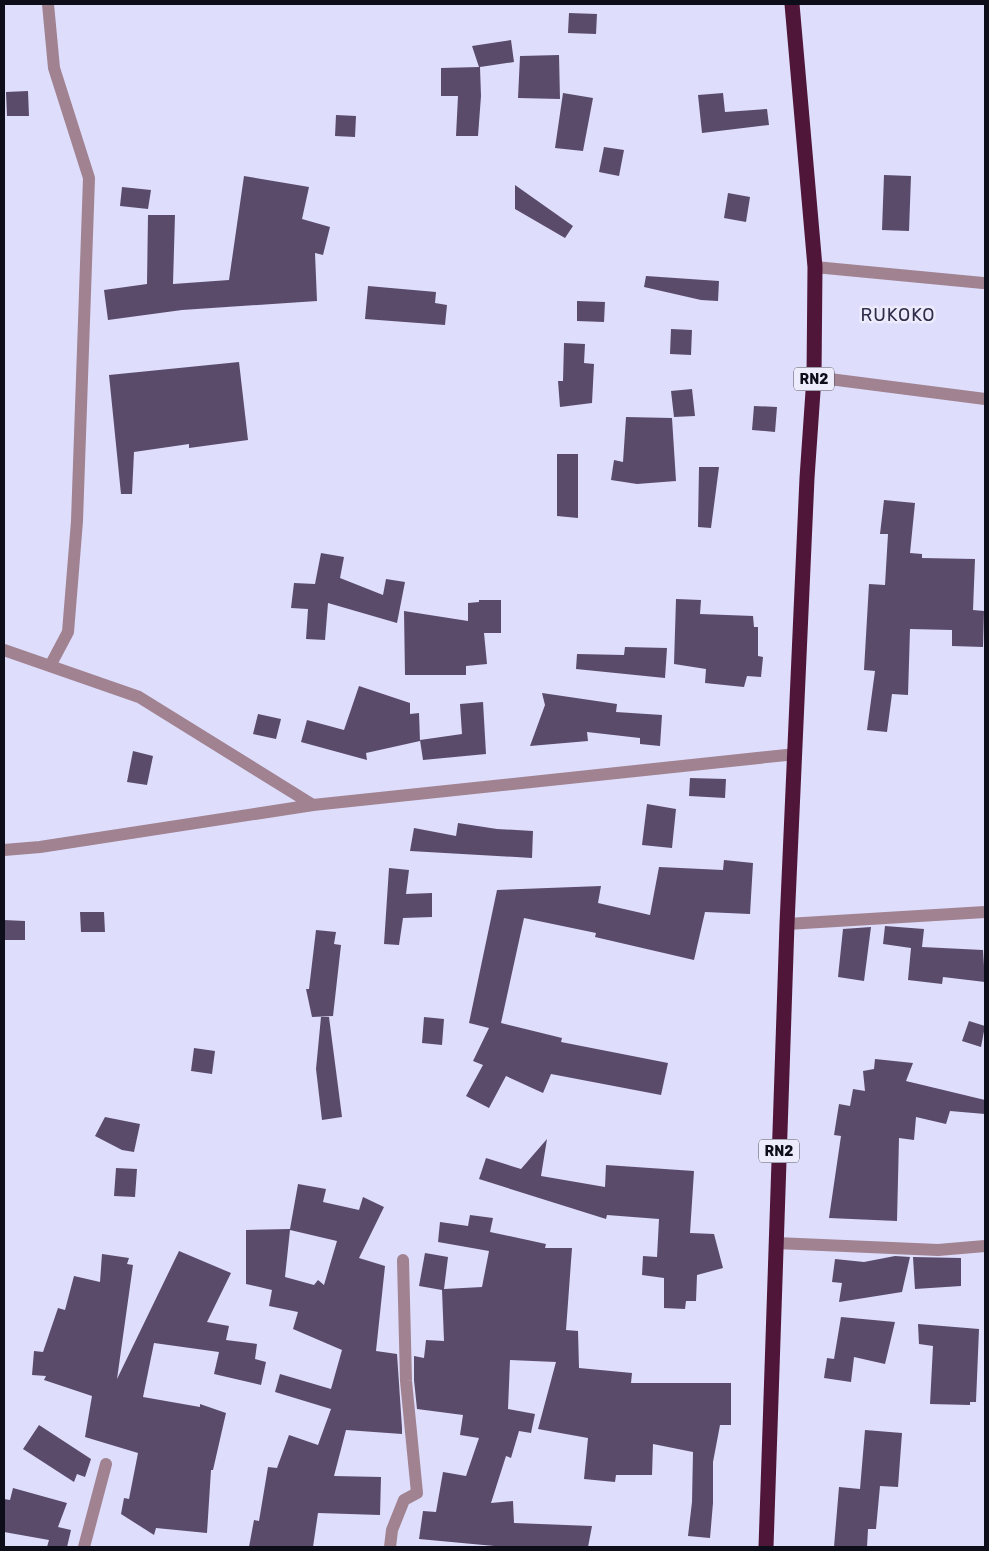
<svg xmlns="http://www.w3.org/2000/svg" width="989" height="1551" font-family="Rubik,sans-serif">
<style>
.building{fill:#5b4b6a;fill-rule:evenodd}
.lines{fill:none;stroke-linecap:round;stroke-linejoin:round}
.minor{stroke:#a08291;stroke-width:12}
.highway{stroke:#501639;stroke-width:15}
.labels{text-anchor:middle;stroke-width:5;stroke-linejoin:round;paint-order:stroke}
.shield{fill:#edecfc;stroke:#51505e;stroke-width:1}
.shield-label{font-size:14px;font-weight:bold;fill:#0e0d1a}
.quarter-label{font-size:18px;letter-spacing:1px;fill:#312e4c;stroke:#edecfc}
</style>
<rect width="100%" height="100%" fill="#deddfc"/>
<!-- building -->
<path class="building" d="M 569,13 L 597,14 L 596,34 L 568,33 Z
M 511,40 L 514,62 L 480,67 L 481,96 L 478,136 L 456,136 L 458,96 L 441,96 L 441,68 L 479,67 L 472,46 Z
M 559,55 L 560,99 L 518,98 L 520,56 Z
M 28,91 L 29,116 L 7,116 L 6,92 Z
M 563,93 L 593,98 L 583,151 L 555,148 Z
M 723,93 L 725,112 L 767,109 L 769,125 L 702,133 L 698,95 Z
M 336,115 L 356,116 L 355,137 L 335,136 Z
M 604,147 L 624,150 L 619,176 L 599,172 Z
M 884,175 L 911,176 L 909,231 L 882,230 Z
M 244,176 L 309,187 L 302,219 L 330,227 L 323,255 L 315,253 L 317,301 L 182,310 L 108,320 L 104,290 L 147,284 L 148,215 L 175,215 L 173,284 L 229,280 Z
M 515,185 L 573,226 L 565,238 L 515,209 Z
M 122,187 L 151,190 L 148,209 L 120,206 Z
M 728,193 L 750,197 L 746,222 L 724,218 Z
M 646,276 L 719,281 L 718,301 L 701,300 L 644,287 Z
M 368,286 L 436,292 L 435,303 L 447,305 L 445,325 L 365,319 Z
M 577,301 L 605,302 L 604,322 L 577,321 Z
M 671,329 L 692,330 L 691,355 L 670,354 Z
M 564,343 L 585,344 L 584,363 L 594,364 L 592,403 L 560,407 L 558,381 L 563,381 Z
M 239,362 L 248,440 L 189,448 L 189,444 L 134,452 L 132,494 L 121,494 L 109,375 Z
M 692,389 L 695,416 L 674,417 L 671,391 Z
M 754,406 L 777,407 L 775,432 L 752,430 Z
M 626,417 L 672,418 L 676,481 L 637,484 L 611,480 L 614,460 L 623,462 Z
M 557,454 L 578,454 L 578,518 L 557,516 Z
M 699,467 L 719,467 L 711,528 L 698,527 Z
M 884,500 L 915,503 L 910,553 L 922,554 L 922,558 L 975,559 L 973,610 L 984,611 L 983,647 L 952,646 L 952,630 L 910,629 L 908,695 L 892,694 L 887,732 L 867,730 L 875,671 L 864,670 L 869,584 L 885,585 L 888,534 L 880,534 Z
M 321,553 L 344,557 L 340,578 L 383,595 L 386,579 L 405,582 L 397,623 L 328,603 L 325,640 L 306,639 L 308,609 L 291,608 L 294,583 L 315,584 Z
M 676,599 L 701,600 L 700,614 L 753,616 L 754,627 L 758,627 L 758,656 L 763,657 L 761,677 L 747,676 L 744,687 L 705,683 L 706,669 L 674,664 Z
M 479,600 L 501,600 L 501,633 L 484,633 L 487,664 L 466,666 L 466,675 L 405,675 L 404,611 L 468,621 L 468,603 L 479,602 Z
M 625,647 L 667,648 L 665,678 L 576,669 L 577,654 L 624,655 Z
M 359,686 L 410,703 L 410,714 L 419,713 L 420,741 L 366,753 L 367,760 L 301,742 L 307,720 L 344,730 Z
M 542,693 L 617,704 L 616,712 L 662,715 L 660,746 L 640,744 L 640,738 L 587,732 L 588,741 L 530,746 L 545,705 Z
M 483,702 L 486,754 L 423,760 L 420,740 L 462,734 L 460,704 Z
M 258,714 L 281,719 L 276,739 L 253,734 Z
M 133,751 L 153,756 L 147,785 L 127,782 Z
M 690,778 L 726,779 L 725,798 L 689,796 Z
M 647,804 L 676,809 L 672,848 L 642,845 Z
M 458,823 L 497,829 L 533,831 L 532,858 L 410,851 L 414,828 L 456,836 Z
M 724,860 L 753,863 L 750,914 L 705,912 L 694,960 L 595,937 L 596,933 L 524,918 L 501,1023 L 562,1038 L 561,1042 L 668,1063 L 661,1095 L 551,1074 L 543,1093 L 506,1076 L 489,1108 L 466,1096 L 483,1065 L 473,1061 L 489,1028 L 469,1023 L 497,890 L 601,886 L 598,903 L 650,915 L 659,867 L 723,870 Z
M 389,868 L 409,870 L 406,894 L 432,893 L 432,917 L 403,918 L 399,945 L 384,944 Z
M 80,912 L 104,912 L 105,932 L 81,932 Z
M 4,920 L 25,921 L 25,940 L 4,940 Z
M 885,926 L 924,929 L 922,947 L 983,950 L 985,982 L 943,977 L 942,984 L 908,980 L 911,948 L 883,944 Z
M 871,927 L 864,981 L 838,977 L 843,929 Z
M 316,930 L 336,932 L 334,944 L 341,945 L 333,1016 L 312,1017 L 306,989 L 309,989 Z
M 321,1017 L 329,1017 L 342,1117 L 322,1120 L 316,1069 Z
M 424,1017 L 444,1019 L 442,1045 L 422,1043 Z
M 969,1021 L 985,1026 L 981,1047 L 962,1041 Z
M 194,1048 L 215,1051 L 212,1074 L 191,1071 Z
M 875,1059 L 913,1063 L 906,1081 L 985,1100 L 985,1114 L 950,1111 L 946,1124 L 916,1117 L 914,1140 L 899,1138 L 897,1221 L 829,1218 L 841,1136 L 834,1135 L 839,1104 L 850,1106 L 853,1089 L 865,1091 L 863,1071 L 874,1069 Z
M 105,1117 L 140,1124 L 134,1152 L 122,1150 L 95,1136 Z
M 547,1139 L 541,1176 L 605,1187 L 606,1165 L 694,1171 L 690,1233 L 714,1234 L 723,1268 L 697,1275 L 696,1301 L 686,1301 L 685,1309 L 664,1308 L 664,1278 L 642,1275 L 643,1256 L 657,1257 L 659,1219 L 607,1215 L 606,1219 L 479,1179 L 486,1158 L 521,1169 Z
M 116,1168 L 137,1169 L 135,1197 L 114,1196 Z
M 298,1184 L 326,1189 L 323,1202 L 359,1210 L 363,1197 L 384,1207 L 359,1258 L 385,1266 L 376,1351 L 397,1354 L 402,1428 L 402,1434 L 346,1430 L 334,1476 L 381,1477 L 380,1515 L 318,1513 L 313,1547 L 249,1547 L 254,1520 L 259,1521 L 268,1467 L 277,1468 L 289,1435 L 318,1445 L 331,1409 L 275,1392 L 280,1374 L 331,1389 L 342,1350 L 293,1329 L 298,1312 L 269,1306 L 272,1290 L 246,1284 L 246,1230 L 290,1229 ZM 290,1230 L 337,1241 L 324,1285 L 318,1280 L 314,1285 L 285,1277 Z
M 470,1215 L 493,1218 L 490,1232 L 546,1244 L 545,1248 L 572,1248 L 566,1330 L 578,1331 L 579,1368 L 632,1373 L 631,1383 L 731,1383 L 731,1425 L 720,1425 L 713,1462 L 713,1503 L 710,1538 L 688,1536 L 692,1502 L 693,1452 L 653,1444 L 652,1475 L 616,1475 L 615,1482 L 584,1479 L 588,1438 L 538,1429 L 556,1362 L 510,1360 L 508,1409 L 535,1414 L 531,1433 L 519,1431 L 511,1458 L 506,1456 L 491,1503 L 513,1501 L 514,1523 L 592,1526 L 588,1547 L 505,1547 L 419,1539 L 423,1511 L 436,1512 L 443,1472 L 466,1476 L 479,1438 L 460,1435 L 463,1415 L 417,1409 L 414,1380 L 414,1356 L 424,1358 L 426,1340 L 444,1341 L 442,1290 L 419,1286 L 425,1253 L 448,1257 L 444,1289 L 482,1287 L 489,1251 L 438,1242 L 440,1222 L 468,1226 Z
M 179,1251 L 231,1273 L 207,1322 L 229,1326 L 226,1340 L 257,1344 L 255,1359 L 266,1362 L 261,1385 L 214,1374 L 219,1352 L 154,1343 L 143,1397 L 200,1407 L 200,1404 L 226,1413 L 213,1470 L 211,1470 L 207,1533 L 156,1528 L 154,1535 L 121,1514 L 124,1498 L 129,1499 L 138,1453 L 85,1437 L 92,1396 L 44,1380 L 46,1376 L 32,1375 L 34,1351 L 43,1352 L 58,1308 L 65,1310 L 74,1276 L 100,1282 L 102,1254 L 129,1258 L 127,1264 L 133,1265 L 117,1379 Z
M 895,1256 L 910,1257 L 902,1292 L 839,1302 L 842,1283 L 832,1282 L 835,1259 L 864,1262 Z
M 913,1257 L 961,1258 L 961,1286 L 915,1289 Z
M 841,1317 L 895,1322 L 885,1364 L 854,1357 L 851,1382 L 824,1378 L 827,1358 L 834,1359 Z
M 918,1324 L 979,1329 L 976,1402 L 970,1402 L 970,1405 L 930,1404 L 933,1346 L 919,1344 Z
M 39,1425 L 91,1459 L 85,1477 L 77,1474 L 74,1482 L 23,1449 Z
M 865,1430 L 902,1433 L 898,1487 L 880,1486 L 876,1529 L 868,1529 L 867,1547 L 834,1547 L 839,1487 L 860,1489 Z
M 13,1488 L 67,1503 L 58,1527 L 71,1530 L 67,1547 L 47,1547 L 49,1540 L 4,1532 L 4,1499 L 10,1500 Z"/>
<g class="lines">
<!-- minor -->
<path class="minor" d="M 48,4 L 54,68 L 89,178 L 77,521 L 68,632 L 50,666
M 815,267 L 983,283
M 814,377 L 985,399
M 4,650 L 139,697 L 313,805 L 796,754
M 4,850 L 40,847 L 313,805
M 787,924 L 985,912
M 776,1243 L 938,1250 L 985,1246
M 84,1547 L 106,1464
M 390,1547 L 392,1530 L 404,1500 L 417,1493 L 406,1381 L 403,1260"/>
<!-- highway -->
<path class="highway" d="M 766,1547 L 787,924 L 807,478 L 814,377 L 815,267 L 792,4"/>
</g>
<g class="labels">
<!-- shield labels -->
<g class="shield">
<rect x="794" y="367.5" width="40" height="23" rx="4"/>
<rect x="759" y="1139.5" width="40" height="23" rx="4"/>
</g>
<g class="shield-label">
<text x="814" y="384">RN2</text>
<text x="779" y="1156">RN2</text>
</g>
<!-- quarter labels -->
<g class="quarter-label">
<text x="898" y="321">RUKOKO</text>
</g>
</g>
<!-- border -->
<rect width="989" height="1551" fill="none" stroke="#0e0d1a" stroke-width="10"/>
</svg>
